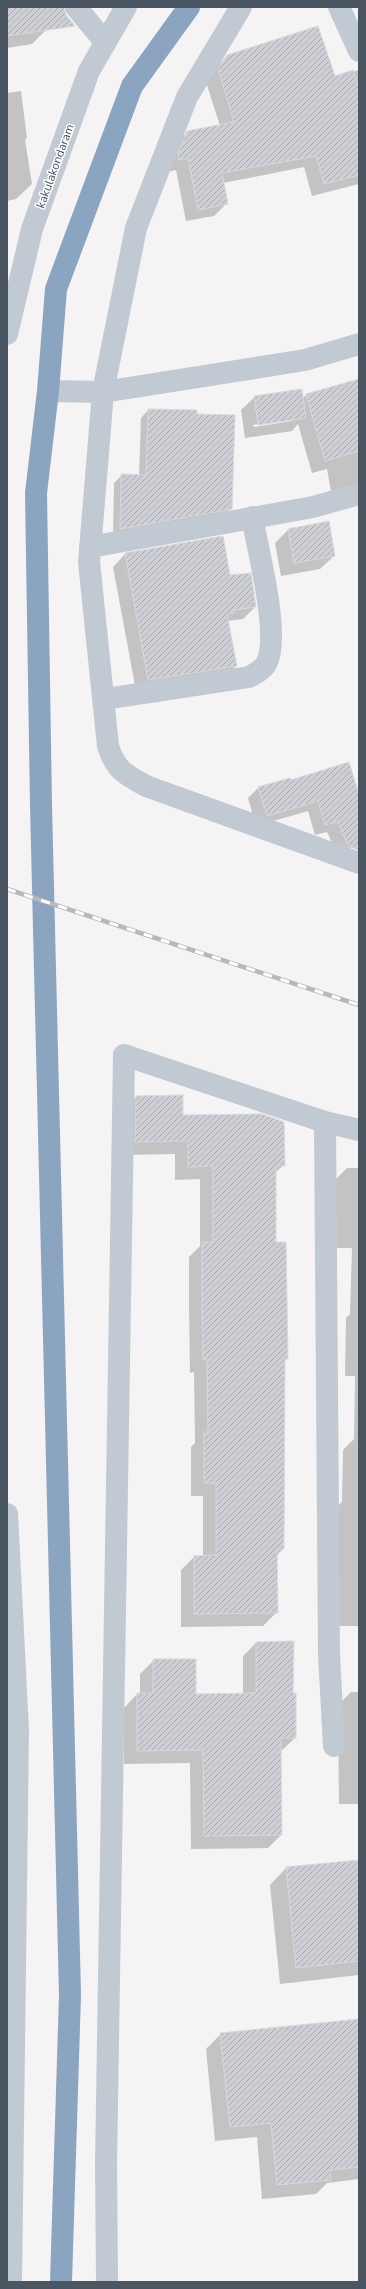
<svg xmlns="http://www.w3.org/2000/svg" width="366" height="2289" font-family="'Nunito Sans',sans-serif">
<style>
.shadow{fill:#0003;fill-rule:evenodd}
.building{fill:url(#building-hatch);stroke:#d7d9de}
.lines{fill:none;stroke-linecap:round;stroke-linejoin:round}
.minor{stroke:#c1cad2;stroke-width:22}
.highway{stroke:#8ba5c1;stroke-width:22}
.rail-casing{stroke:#b5b8bd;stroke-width:4.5}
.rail{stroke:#fff;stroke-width:3;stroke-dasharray:9;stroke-linecap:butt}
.labels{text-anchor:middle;stroke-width:3;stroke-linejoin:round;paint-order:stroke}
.street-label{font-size:12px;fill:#4a5661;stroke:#fff}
</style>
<defs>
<pattern id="building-hatch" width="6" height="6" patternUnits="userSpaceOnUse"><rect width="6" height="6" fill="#cdcfd5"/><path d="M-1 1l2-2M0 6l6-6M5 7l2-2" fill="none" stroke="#a8abb0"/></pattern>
</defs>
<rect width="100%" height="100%" fill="#f5f3f3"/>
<!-- shadow -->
<path class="shadow" d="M 7,7 L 44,7 L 47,29 L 32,44 L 7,48 Z
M 227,56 L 334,78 L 359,70 L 359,184 L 312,196 L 304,167 L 223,183 L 226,204 L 214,216 L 186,221 L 176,170 L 167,172 L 175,144 L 188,132 L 220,126 L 206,82 L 215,68 Z
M 21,91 L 27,138 L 25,140 L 32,184 L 16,199 L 7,201 L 7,93 Z
M 359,380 L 359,496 L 332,497 L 327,469 L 312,473 L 298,424 L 292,431 L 245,438 L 241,410 L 255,397 L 302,399 L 306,395 ZM 292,419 L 292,421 L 254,427 L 253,425 Z
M 148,410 L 196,415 L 231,508 L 224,516 L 113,536 L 114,483 L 122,475 L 139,476 L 141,418 Z
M 288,530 L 334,556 L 320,569 L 281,576 L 275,543 Z
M 125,554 L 229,576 L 255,607 L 243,619 L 227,621 L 236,666 L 224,678 L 136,691 L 113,567 Z
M 290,781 L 359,798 L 359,844 L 337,854 L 327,832 L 315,835 L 308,811 L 256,826 L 248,798 L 258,788 Z
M 136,1097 L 182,1116 L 284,1165 L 275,1173 L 275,1243 L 287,1358 L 284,1361 L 283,1549 L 277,1555 L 277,1612 L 263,1626 L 181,1627 L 181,1570 L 194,1557 L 203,1557 L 203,1496 L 191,1496 L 191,1447 L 195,1443 L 194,1372 L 190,1373 L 189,1307 L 189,1257 L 200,1246 L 200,1179 L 175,1180 L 175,1154 L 122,1155 L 123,1110 Z
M 347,1168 L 359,1168 L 359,1626 L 335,1626 L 336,1508 L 342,1502 L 343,1450 L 354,1439 L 355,1376 L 345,1376 L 346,1318 L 350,1314 L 352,1248 L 333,1248 L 334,1181 Z
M 256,1643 L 295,1738 L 281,1751 L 281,1835 L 268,1848 L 191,1849 L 190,1763 L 124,1764 L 124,1708 L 137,1694 L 140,1694 L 140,1674 L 154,1660 L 195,1695 L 243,1694 L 243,1656 Z
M 351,1692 L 359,1692 L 359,1804 L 339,1804 L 338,1705 Z
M 359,1861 L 359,1975 L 280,1984 L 270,1885 L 286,1868 Z
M 359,2020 L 359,2179 L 327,2183 L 316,2194 L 262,2199 L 257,2137 L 215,2141 L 206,2049 L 221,2034 Z"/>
<!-- building -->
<path class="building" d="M 7,7 L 64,7 L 66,15 L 75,26 L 7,36 Z
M 318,26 L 335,76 L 353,70 L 359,89 L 359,175 L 324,184 L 316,156 L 222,173 L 228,204 L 198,210 L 188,158 L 179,160 L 178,154 L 187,131 L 234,122 L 218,69 L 227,55 Z
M 359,379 L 359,451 L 325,461 L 306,394 Z
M 302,389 L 306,418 L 258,425 L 254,396 Z
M 148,409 L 197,410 L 197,414 L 235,415 L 232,509 L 120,529 L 121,474 L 146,475 Z
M 329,521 L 335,556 L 294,563 L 288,529 Z
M 223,536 L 230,575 L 251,573 L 256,607 L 234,610 L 234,613 L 227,614 L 237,666 L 148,680 L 125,553 Z
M 349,762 L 359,795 L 359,850 L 348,846 L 338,822 L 325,825 L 318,801 L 267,816 L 258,787 L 290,778 L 291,780 Z
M 183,1095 L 183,1115 L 262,1114 L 284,1122 L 285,1166 L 276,1166 L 276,1242 L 286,1242 L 288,1359 L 285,1359 L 284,1549 L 277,1549 L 278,1613 L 194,1614 L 194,1556 L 216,1555 L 216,1483 L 204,1483 L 204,1432 L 208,1432 L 207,1359 L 203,1360 L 202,1293 L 202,1242 L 213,1242 L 213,1166 L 188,1167 L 188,1141 L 135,1142 L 136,1096 Z
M 294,1641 L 293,1693 L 296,1693 L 296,1738 L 281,1738 L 282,1835 L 204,1836 L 203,1750 L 137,1751 L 137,1693 L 153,1693 L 153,1659 L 196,1659 L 196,1694 L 256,1693 L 256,1642 Z
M 359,1860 L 359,1961 L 296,1968 L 286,1867 Z
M 359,2019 L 359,2167 L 330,2170 L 331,2180 L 277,2185 L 271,2123 L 230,2127 L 220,2033 Z"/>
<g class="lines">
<!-- minor -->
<path class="minor" d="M 76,7 L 105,42
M 241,7 L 187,97 L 136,228 L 103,392 L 89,562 L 108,746 C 116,771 125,774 146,786 L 359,863
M 339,7 L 359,51
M 7,334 L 32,229 L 89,71 L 126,7
M 48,391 L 103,392 L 305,360 L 359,344
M 90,547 L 313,507 L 359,494
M 105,699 L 249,677 C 255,674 265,668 267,662 C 280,634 258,550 252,517
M 325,1122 L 329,1655 L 334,1746
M 7,1514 L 18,1730 L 11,2282
M 107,2282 L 106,2164 L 124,1055 L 325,1122 L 359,1130"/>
<!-- highway -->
<path class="highway" d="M 61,2282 L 70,1995 L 41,805 L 36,493 L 48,391 L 56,289 L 132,86 L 189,7"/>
<defs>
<path id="rail" d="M 7,889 L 359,1005"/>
</defs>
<!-- rail casing -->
<use href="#rail" class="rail-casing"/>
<!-- rail -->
<use href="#rail" class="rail"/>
</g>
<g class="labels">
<!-- street labels -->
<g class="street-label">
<text transform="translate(55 166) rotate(-70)" y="4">kakulakondaram</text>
</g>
</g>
<!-- border -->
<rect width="366" height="2289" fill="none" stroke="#4a5661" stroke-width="16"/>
</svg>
